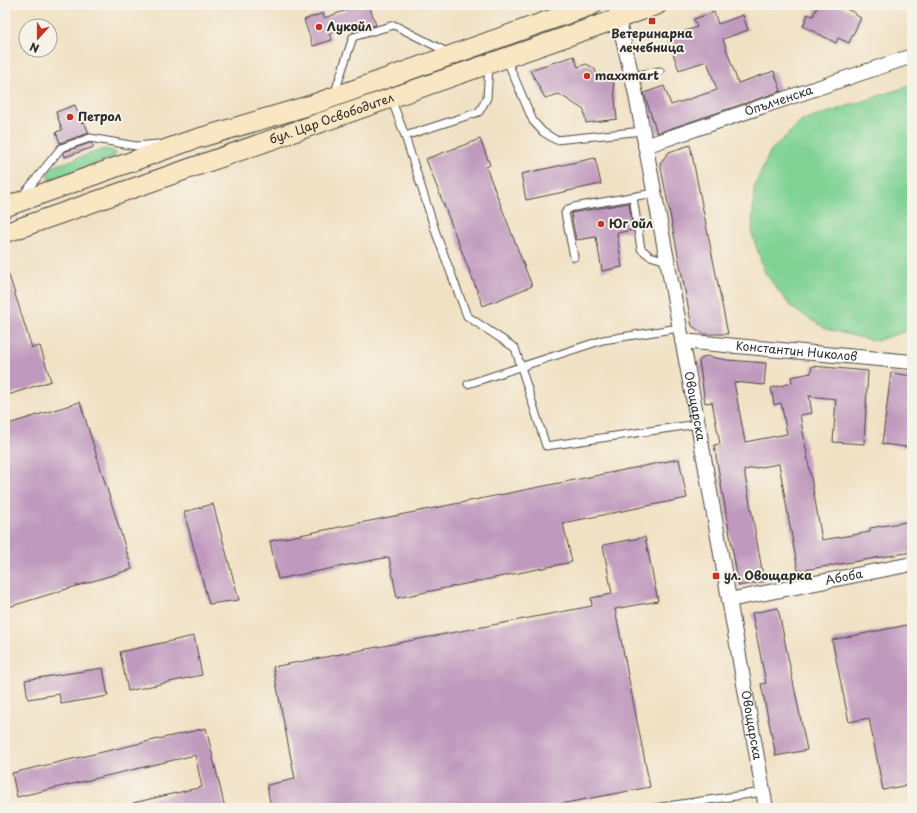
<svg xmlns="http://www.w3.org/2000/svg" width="917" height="813" font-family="'Playpen Sans',sans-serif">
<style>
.green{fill:#7fd294;stroke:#557e60}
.building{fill:#bf99be}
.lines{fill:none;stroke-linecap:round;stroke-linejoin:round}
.lane-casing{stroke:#494642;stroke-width:9}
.street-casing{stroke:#494642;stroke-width:16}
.secondary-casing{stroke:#494642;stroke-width:21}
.lane{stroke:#fff;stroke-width:7}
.street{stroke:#fff;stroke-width:14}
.secondary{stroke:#f9e7c3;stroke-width:19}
.poi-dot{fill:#c8321e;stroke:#f7f3e8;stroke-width:1.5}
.labels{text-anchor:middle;stroke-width:4;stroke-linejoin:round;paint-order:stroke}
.poi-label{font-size:12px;font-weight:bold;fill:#2b2b2b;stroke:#f7f3e8;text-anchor:start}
.street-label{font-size:12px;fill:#2b2b2b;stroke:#f7f3e8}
</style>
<rect width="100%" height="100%" fill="#f7f3e8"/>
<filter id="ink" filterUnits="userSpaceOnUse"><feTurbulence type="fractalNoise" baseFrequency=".025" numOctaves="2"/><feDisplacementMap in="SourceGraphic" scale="8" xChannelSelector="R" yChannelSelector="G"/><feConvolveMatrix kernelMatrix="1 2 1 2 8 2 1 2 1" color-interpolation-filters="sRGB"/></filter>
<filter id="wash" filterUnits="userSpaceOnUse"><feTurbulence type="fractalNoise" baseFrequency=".012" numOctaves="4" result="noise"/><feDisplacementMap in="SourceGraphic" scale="16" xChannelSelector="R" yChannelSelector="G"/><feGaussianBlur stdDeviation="0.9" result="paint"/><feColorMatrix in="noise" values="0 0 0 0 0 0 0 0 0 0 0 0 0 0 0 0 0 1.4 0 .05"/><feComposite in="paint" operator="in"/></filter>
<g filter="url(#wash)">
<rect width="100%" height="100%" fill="#f1e1c4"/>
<!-- green -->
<path class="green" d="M 912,85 L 912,329 L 876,341 L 826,329 L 791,307 L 765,273 L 752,233 L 754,188 L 771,150 L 802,121 Z
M 104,149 L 110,150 L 116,153 L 114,157 L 51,180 L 48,178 L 48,172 L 52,167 Z"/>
<g id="blocks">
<!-- building -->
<path class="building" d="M 345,5 L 369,5 L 376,25 L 353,32 L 351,25 L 329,33 L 332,40 L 313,46 L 304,20 L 323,13 L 324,18 L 347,10 Z
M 818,5 L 838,5 L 855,13 L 854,14 L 861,18 L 849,43 L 838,38 L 836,43 L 803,26 L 808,14 L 813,16 Z
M 714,12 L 718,24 L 743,15 L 748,30 L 723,39 L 738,83 L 774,71 L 781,91 L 657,133 L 644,93 L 664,86 L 671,105 L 717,90 L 707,61 L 679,70 L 667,37 L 697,27 L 694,19 Z
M 574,56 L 578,67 L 586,64 L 594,68 L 600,80 L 613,78 L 617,119 L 586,123 L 584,110 L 559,94 L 545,98 L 530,70 Z
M 75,105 L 81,123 L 84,122 L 89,133 L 60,143 L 56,132 L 62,130 L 56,112 Z
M 480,139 L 490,165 L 486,167 L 532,286 L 483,306 L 426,159 Z
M 90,143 L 92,144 L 94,147 L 65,157 L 64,152 Z
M 690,145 L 728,334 L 704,334 L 692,326 L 660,163 L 669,152 Z
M 595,158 L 601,184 L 526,200 L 521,174 Z
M 629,203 L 633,230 L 617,233 L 622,267 L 602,271 L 596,237 L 576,240 L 571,213 Z
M 5,272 L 8,272 L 32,348 L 40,346 L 51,381 L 5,396 Z
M 705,356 L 727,360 L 766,363 L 764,385 L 734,382 L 745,442 L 787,434 L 781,403 L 774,405 L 771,388 L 792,383 L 791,377 L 811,373 L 812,366 L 868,371 L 864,444 L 833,442 L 836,399 L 809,396 L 812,413 L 800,415 L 822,540 L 870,532 L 870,528 L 912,521 L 912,552 L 798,571 L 779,464 L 744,470 L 764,581 L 739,586 L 714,445 L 720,444 L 712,402 L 705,403 L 699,361 Z
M 891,373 L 912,376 L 912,410 L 907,447 L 882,444 Z
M 80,402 L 132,569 L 5,608 L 5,425 Z
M 679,459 L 687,498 L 563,523 L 572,562 L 397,598 L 389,557 L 278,579 L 270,541 Z
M 213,504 L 239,600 L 209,604 L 184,512 Z
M 645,537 L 658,601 L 615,609 L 650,787 L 539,808 L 271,808 L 267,785 L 295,779 L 273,667 L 592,606 L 591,598 L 612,594 L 603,545 Z
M 778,608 L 807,750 L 776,756 L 761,684 L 766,683 L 752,613 Z
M 912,624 L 912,784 L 883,790 L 869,718 L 849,722 L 832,640 Z
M 194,636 L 202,675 L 128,691 L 120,652 Z
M 103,668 L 108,696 L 61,704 L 59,694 L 28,699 L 25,680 Z
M 206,728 L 225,808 L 134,808 L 133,803 L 202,787 L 195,755 L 17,797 L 12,773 Z"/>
</g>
</g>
<g filter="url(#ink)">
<use href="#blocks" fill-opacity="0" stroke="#494642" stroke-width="1"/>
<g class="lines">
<defs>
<path id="lane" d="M 506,58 L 533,121 L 543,132 L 556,140 L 643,131
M 633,76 L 660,71
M 334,95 L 353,37 L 394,25 L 449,53
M 391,98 L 405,136 L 437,236 L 467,316 L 515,348 L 546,446 L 698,424
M 405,136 L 479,112 L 487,98 L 489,66
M 23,195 L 61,148 L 90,138 L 136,146 L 158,144
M 633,197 L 641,249 L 650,256 L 667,261
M 574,257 L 565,213 L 568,209 L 574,207 L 654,193
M 468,384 L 603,340 L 679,328
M 654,808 L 763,792"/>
<g id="street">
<path id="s1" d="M 615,5 L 635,90 L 698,424 L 766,808"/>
<path id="s2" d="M 645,146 L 912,56"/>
<path id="s3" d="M 682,341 L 912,362"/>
<path id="s4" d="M 729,600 L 912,564"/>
</g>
<g id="secondary">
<path d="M 5,207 L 189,141 L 314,104 L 592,5"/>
<path id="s5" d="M 5,233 L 657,5"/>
</g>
</defs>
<!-- lane casing -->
<use href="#lane" class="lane-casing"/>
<!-- street casing -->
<use href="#street" class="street-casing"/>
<!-- secondary casing -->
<use href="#secondary" class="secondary-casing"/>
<!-- lane -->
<use href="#lane" class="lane"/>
<!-- street -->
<use href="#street" class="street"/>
<!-- secondary -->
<use href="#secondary" class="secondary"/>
</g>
</g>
<!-- markers -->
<g class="poi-dot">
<rect x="648" y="17" width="8" height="8" rx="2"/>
<circle cx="319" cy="27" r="4"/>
<circle cx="587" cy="76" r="4"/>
<circle cx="70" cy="117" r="4"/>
<circle cx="601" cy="224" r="4"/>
<rect x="712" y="572" width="8" height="8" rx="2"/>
</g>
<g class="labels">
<!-- poi labels -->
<g class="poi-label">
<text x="327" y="31">Лукойл</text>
<text x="652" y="38" text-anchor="middle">Ветеринарна<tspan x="652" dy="14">лечебница</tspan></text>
<text x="595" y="80">maxxmart</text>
<text x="78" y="121">Петрол</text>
<text x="609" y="228">Юг ойл</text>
<text x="724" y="580">ул. Овощарка</text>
</g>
<!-- street labels -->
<g class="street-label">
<text dy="4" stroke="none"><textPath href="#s2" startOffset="141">Опълченска</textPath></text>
<text dy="4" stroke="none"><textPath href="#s5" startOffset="346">бул. Цар Освободител</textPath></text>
<text dy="4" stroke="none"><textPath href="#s3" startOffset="115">Константин Николов</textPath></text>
<text dy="4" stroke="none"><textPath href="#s1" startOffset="409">Овощарска</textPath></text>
<text dy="4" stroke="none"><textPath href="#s4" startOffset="117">Абоба</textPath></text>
<text dy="4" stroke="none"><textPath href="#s1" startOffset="733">Овощарска</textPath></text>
</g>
</g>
<!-- margin -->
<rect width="917" height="813" fill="none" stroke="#f7f3e8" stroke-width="20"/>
<!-- north arrow -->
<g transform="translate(38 38) rotate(201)"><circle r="19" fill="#f7f3e8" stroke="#a5a39c"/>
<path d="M0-3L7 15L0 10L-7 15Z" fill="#c8321e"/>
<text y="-6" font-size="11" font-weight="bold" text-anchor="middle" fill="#2b2b2b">N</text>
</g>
</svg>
